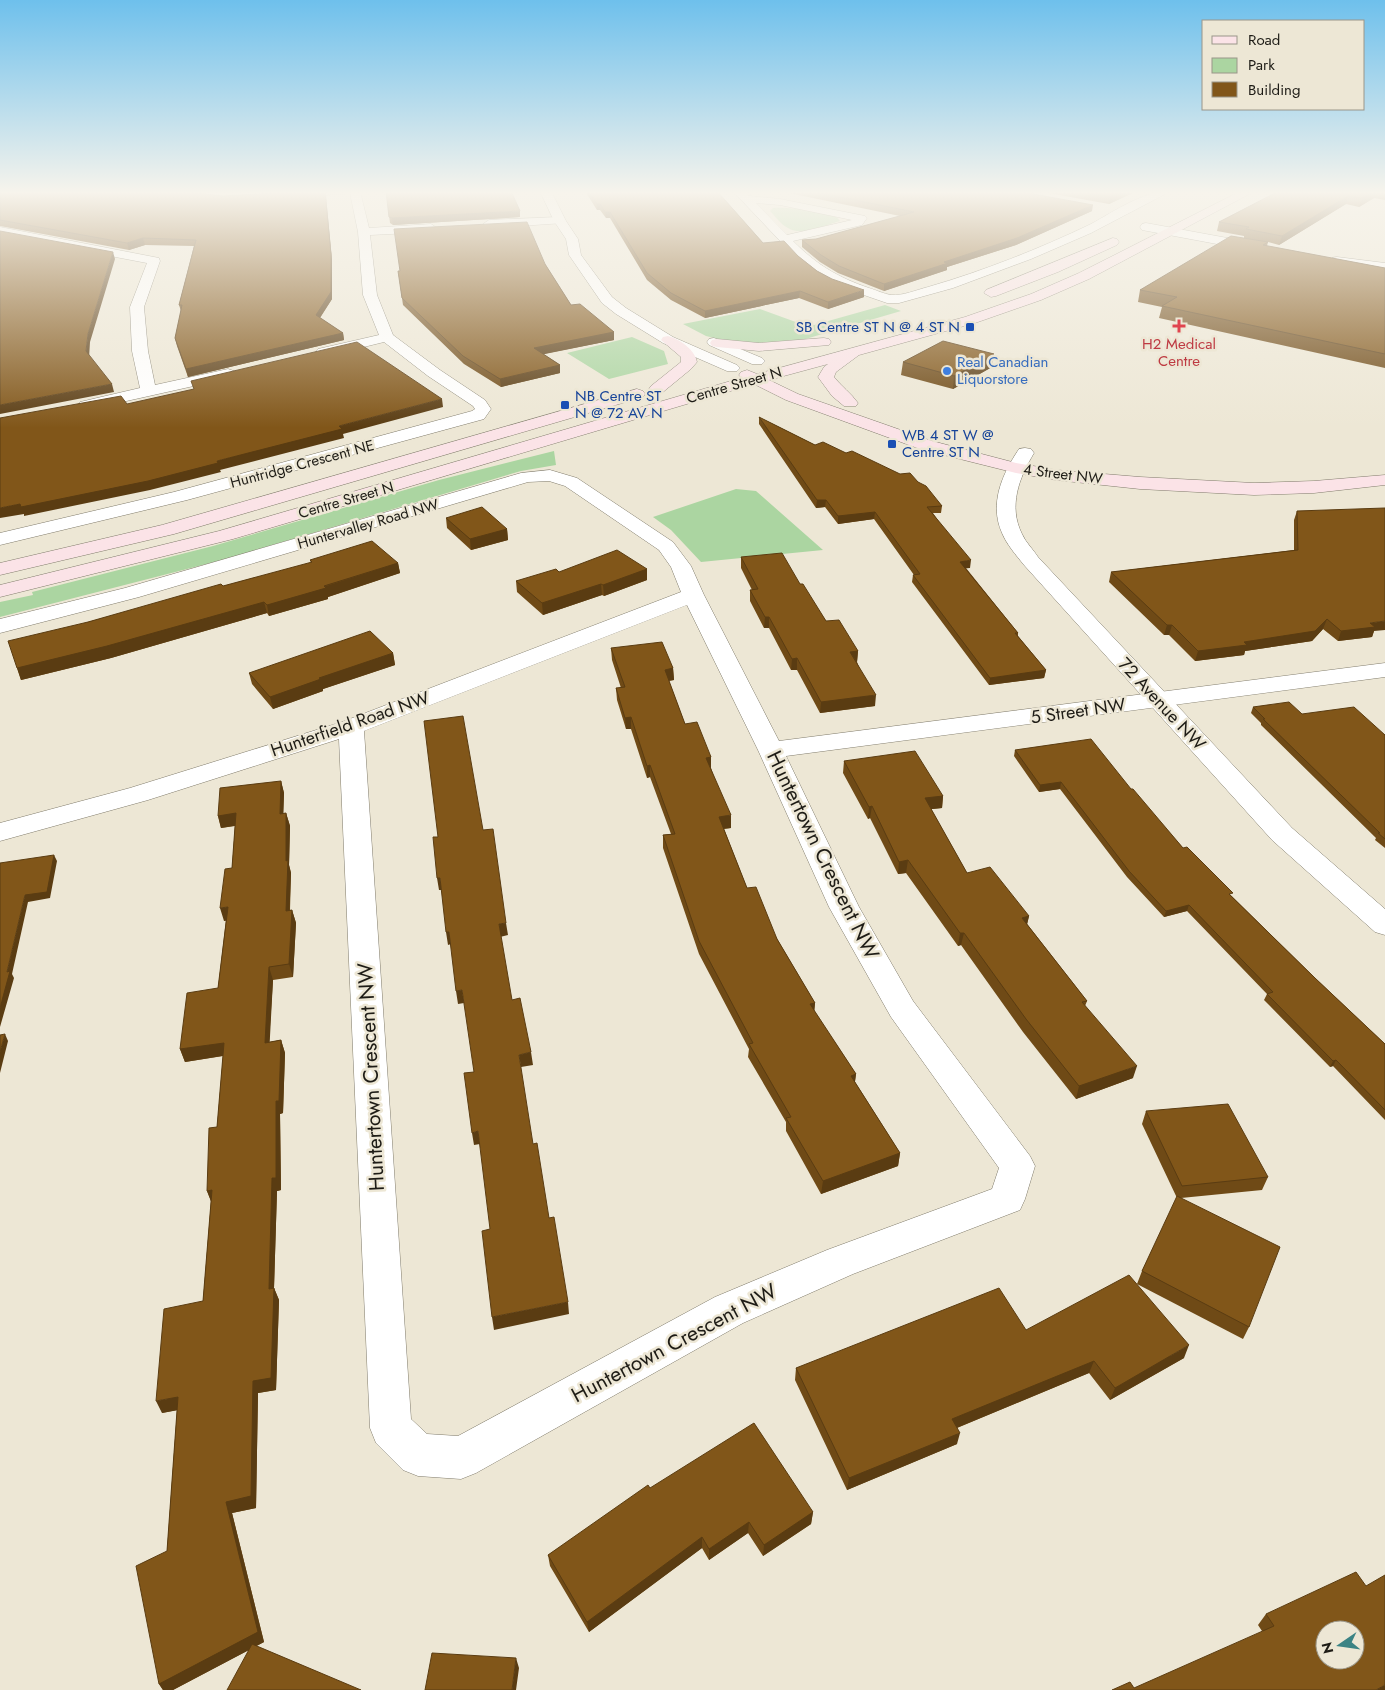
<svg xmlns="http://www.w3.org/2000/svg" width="1385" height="1690" font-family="Jost,sans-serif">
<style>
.green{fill:#abd5a1}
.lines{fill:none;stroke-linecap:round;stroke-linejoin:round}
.minor-casing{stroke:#817c6c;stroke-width:1}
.tertiary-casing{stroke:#817c6c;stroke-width:1}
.secondary-casing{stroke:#817c6c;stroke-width:1}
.minor{fill:#fff;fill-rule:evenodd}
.tertiary{fill:#fff;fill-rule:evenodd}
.secondary{fill:#fbe3e7;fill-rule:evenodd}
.wall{fill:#6f4a16}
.shaded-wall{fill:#5a3c12}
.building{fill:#815619;stroke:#5a3c12;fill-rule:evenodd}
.health-dot{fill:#e0444e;stroke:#ede7d5;stroke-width:2}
.transit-dot{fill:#1a4fb4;stroke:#ede7d5;stroke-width:2}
.shop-dot{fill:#3f7fe0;stroke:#ede7d5;stroke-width:2}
.labels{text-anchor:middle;stroke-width:5;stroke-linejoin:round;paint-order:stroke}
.far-transit-label{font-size:15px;fill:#164399;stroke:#ede7d5;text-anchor:start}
.far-health-label{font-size:15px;fill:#be3a42;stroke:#ede7d5}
.far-shop-label{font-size:15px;fill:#366cbe;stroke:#ede7d5;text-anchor:start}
.far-street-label{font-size:15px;fill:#1e1c16;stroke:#ede7d5}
.street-label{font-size:18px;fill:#1e1c16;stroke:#ede7d5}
.near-street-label{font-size:21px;fill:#1e1c16;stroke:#ede7d5}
</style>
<rect width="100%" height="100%" fill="#ede7d5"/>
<!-- green -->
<path class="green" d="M 773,208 C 785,207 835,210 840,221 C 826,225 802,237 788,228 C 781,225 775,216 770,211 Z
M 885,305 L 901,311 L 802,340 L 768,345 L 722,340 L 706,336 L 683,324 L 760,309 L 804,325 L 814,325 Z
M 632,337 L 664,351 L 668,364 L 609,379 L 567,353 Z
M 554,451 L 556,465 L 521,471 L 222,560 L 0,617 L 0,602 L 33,595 L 32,592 L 213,546 L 439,480 Z
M 736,489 L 756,491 L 823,550 L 701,562 L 671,530 L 653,517 Z"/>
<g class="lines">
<defs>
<path id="minor" d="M 360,191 L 369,228 L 431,224 L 437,228 L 431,232 L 370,235 L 377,295 L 393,335 L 440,370 L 485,400 L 491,409 L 484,419 L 187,500 L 0,545 L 0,533 L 174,492 L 472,411 L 475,409 L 473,406 L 428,376 L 384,342 L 323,357 L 318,355 L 315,352 L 318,349 L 379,335 L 363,295 L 358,232 L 350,193 L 288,198 L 282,195 L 284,193 Z
M 733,191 L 744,191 L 749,196 L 780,199 L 865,216 L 867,218 L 862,225 L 793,241 C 817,265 837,277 869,288 C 876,290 884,294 891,295 C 903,296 916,290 928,287 C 983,271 1039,249 1091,224 C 1115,211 1143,191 1171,191 L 1091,233 L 1031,259 L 953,288 L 899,303 L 887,303 L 832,284 L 818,276 L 799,261 ZM 756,203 L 780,205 L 852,220 L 787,235 Z
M 560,217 L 564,219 L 566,221 L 564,223 L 489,228 L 483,224 L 489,220 Z
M 1146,223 L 1260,244 L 1266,248 L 1260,252 L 1142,230 L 1140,227 L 1142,224 Z
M 0,227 L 159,258 L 160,261 L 144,307 L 148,351 L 155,385 L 228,369 L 234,371 L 236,374 L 234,377 L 86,410 L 80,408 L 78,405 L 80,402 L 140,388 L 132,351 L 130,307 L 147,263 L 0,235 Z
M 1337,257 L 1385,263 L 1385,271 L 1332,264 L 1331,261 L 1332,258 Z
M 550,470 L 577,478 L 673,542 L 691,566 L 704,595 L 779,741 L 1385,663 L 1385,677 L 786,756 L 859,907 L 913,1001 L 1030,1156 L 1035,1166 L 1025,1199 L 1020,1210 L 853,1274 L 743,1323 L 476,1473 L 461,1479 L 418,1476 L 403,1470 L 376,1443 L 370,1428 L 339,739 L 148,800 L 0,841 L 0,823 L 130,788 L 342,722 L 681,592 L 671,567 L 659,550 L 565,486 L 549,481 L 528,482 L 139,597 L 0,633 L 0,619 L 125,588 L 521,473 ZM 687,605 L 758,750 L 829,907 L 891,1017 L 999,1168 L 992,1189 L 827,1250 L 715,1297 L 458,1436 L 427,1434 L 411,1419 L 364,731 Z"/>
<path id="tertiary" d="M 540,191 L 551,191 L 566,221 L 578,239 L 581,255 L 612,297 L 626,308 L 673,337 L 737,365 L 740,368 L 737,371 L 727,371 L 663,343 L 616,314 L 602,303 L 569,255 L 566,239 L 554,221 Z
M 714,338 L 762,358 L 765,361 L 762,364 L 752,364 L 709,345 L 707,342 L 709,339 Z
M 1025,448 L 1031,449 L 1034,453 C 1019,478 1008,506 1022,534 C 1026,543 1033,549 1038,557 L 1292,828 L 1385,909 L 1385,935 L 1375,932 L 1272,840 L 1024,565 C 1016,555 1007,545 1002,533 C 989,504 1002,474 1019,449 Z"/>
<path id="secondary" d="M 1241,191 L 1255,191 L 1089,279 L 1041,300 L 975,323 L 859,355 L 836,372 L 834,377 C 841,386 851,393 858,403 L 856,406 L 844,406 L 832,396 L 818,377 L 824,367 L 828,364 L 769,380 L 798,394 L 932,441 L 1016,463 L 1056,470 L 1140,477 L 1254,483 L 1314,481 L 1385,475 L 1385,485 L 1314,493 L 1254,495 L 1140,489 L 1056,480 L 1016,473 L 920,449 L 786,400 L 754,384 L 233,539 L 0,597 L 0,585 L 219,531 L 741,378 L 739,375 L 741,372 L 747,370 L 757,374 L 965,317 L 1031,294 L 1079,273 Z
M 1113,238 L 1117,239 L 1119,242 L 1117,245 L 1058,272 L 996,296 L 991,297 L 984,293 L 986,290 Z
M 668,336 C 680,339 695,350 697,362 L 691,369 L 663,392 L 651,392 L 649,389 L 651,386 L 681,362 L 681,357 L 661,340 L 663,337 Z
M 824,338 L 829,339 L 831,342 L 829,345 L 759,351 L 717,347 L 712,346 L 710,343 L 712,340 L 717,339 L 759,343 Z
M 637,389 L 643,391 L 645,394 L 643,397 L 174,534 L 0,575 L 0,563 L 162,525 Z"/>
</defs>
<!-- minor casing -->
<use href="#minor" class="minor-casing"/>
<!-- tertiary casing -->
<use href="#tertiary" class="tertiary-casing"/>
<!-- secondary casing -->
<use href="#secondary" class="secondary-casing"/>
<!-- minor -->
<use href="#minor" class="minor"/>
<!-- tertiary -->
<use href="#tertiary" class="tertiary"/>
<!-- secondary -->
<use href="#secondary" class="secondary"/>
</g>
<!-- wall -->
<path class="wall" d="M 0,191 L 223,196 L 326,196 L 332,261 L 332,299 L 320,318 L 343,333 L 344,340 L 188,377 L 177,346 L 175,338 L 181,311 L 179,305 L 194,246 L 145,245 L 129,250 L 0,226 Z
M 215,191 L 263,191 L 224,192 Z
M 386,191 L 520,217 L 393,225 L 390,223 Z
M 585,191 L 717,191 L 763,243 L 798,256 L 817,271 L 864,297 L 828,309 L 799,298 L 705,318 L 671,300 L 647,280 L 610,218 L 606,218 L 600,210 L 597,210 Z
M 779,191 L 1017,191 L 1092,211 L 1016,245 L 947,267 L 947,270 L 884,291 L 838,273 L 820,262 L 802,247 L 802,240 L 816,239 L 900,216 Z
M 1037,191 L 1137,191 L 1109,204 Z
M 1279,191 L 1385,191 L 1385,200 L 1374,198 L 1359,207 L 1346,204 L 1279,245 L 1268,242 L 1267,246 L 1385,268 L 1385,368 L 1159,318 L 1162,307 L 1138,302 L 1140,290 L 1244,238 L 1244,236 L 1217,231 L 1219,222 Z
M 545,264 L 571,305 L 614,332 L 614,340 L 543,354 L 560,365 L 560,373 L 501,387 L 464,364 L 403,305 L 398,271 Z
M 903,362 L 992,367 L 953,389 L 901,375 Z
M 759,417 L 815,445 L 846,453 L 918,482 L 942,506 L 941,513 L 933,513 L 970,568 L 966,568 L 1018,633 L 1018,636 L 1046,670 L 1044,678 L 989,685 L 912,582 L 913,575 L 914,575 L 874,519 L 838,524 L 825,507 L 816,508 L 759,424 Z
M 1297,511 L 1374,631 L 1372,637 L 1338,641 L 1323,629 L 1312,641 L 1245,651 L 1244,655 L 1195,661 L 1169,635 L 1164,635 L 1109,582 L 1111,572 L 1294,550 L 1294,520 Z
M 446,518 L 507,529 L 508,540 L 471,550 L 447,528 Z
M 741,557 L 800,584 L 826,621 L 858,651 L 857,662 L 875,706 L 820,713 L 797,670 L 791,670 L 769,628 L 764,628 L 750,601 L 750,590 L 752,590 L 741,568 Z
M 310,560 L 398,563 L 400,573 L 328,597 L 328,599 L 269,616 L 267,613 L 111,658 L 21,680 L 17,668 L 88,622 L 311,563 Z
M 647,569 L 647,580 L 604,596 L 602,595 L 543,615 L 517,592 L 516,581 L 559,572 Z
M 611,648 L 673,668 L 674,680 L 669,681 L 685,724 L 711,757 L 711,768 L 731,828 L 724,829 L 747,888 L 815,1003 L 814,1011 L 856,1074 L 855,1082 L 900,1153 L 898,1166 L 821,1194 L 786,1131 L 786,1122 L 748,1057 L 749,1049 L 699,954 L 663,848 L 663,835 L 671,834 L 650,777 L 647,778 L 631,729 L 626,729 L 617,700 L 616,688 L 621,688 L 612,660 Z
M 393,653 L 395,665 L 323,689 L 323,691 L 273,709 L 252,684 L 249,673 Z
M 1253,707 L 1302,714 L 1385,735 L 1385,848 L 1375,840 L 1376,838 L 1261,725 L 1261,723 L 1251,713 Z
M 1015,750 L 1131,789 L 1183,848 L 1315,978 L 1385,1044 L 1385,1120 L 1333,1066 L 1330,1067 L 1264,1000 L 1267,994 L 1187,911 L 1164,917 L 1127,877 L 1060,789 L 1039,792 L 1014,756 Z
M 844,761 L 943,796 L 942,808 L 931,809 L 967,873 L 1029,916 L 1027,924 L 1087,1001 L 1085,1006 L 1133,1078 L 1076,1099 L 1023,1032 L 961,945 L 958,946 L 906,873 L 898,874 L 870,818 L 868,819 L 843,773 Z
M 281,781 L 284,793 L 283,814 L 286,813 L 290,826 L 289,865 L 291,873 L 290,910 L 292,910 L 296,923 L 293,977 L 273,980 L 269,1042 L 281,1040 L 285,1053 L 283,1113 L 280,1114 L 281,1190 L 277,1191 L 274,1288 L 279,1300 L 276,1390 L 258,1393 L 256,1508 L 232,1513 L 264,1642 L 173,1690 L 163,1690 L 159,1684 L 167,1551 L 177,1410 L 162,1413 L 203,1301 L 211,1201 L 207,1191 L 217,1127 L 223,1056 L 185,1062 L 180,1049 L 218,988 L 226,920 L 224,921 L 232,868 L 235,826 L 221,828 L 218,816 Z
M 1146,1111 L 1268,1177 L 1262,1190 L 1181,1198 L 1249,1327 L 1243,1339 L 1137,1284 L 1142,1271 L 1177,1198 L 1142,1124 Z
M 1026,1330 L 1184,1358 L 1110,1400 L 1089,1373 L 957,1428 L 957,1444 L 847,1490 L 795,1380 L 796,1368 Z
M 650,1488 L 813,1512 L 811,1524 L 763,1556 L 748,1533 L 709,1560 L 702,1548 L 589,1632 L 550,1566 L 548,1555 Z
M 1266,1614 L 1385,1690 L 1262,1631 L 1258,1625 Z"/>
<!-- shaded-wall -->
<path class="shaded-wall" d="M 325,191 L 332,261 L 332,299 L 317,322 L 316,315 Z
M 1125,191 L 1137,191 L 1109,204 L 1110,197 Z
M 1374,191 L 1376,191 L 1374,198 L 1359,207 L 1362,198 Z
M 1348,196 L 1346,204 L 1279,245 L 1282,236 Z
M 597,204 L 600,204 L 600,210 L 597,210 Z
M 1093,205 L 1092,211 L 1016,245 L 947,267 L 947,270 L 884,291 L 884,284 Z
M 520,211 L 520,217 L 393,225 L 392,218 Z
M 605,212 L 610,212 L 610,218 L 606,218 Z
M 143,238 L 145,245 L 129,250 L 127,243 Z
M 113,252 L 115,259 L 90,342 L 89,358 L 86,351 L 88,334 Z
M 864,290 L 864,297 L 828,309 L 828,302 Z
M 800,291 L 799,298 L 705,318 L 705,311 Z
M 614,332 L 614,340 L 535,356 L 534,348 Z
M 343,333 L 344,340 L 188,377 L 186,369 Z
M 994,354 L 992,367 L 953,389 L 954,376 Z
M 560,365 L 560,373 L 501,387 L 500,379 Z
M 112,384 L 114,392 L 0,414 L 0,405 Z
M 442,399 L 443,407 L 343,434 L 344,438 L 220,470 L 221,472 L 150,490 L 24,516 L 24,514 L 0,518 L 0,508 L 217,461 L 339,426 Z
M 817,500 L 826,500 L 825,507 L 816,508 Z
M 875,512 L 874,519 L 838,524 L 838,516 Z
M 507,529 L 508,540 L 471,550 L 470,539 Z
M 971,560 L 970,568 L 959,569 L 960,562 Z
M 398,563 L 400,573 L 328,597 L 328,599 L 269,616 L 267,605 Z
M 647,569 L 647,580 L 604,596 L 603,585 Z
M 601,584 L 602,595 L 543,615 L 542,603 Z
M 264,602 L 267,613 L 111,658 L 21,680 L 17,668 Z
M 765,617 L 769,617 L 769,628 L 764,628 Z
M 1327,619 L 1323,629 L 1312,641 L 1245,651 L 1244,655 L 1195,661 L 1198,651 L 1244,642 Z
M 1385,621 L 1385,630 L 1374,631 L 1372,637 L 1338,641 L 1341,631 L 1370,623 Z
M 1167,625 L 1172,625 L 1169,635 L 1164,635 Z
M 858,651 L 857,662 L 850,652 Z
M 393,653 L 395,665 L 323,689 L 323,691 L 273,709 L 270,697 L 319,678 Z
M 797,658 L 797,670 L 791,670 L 792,659 Z
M 673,668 L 674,680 L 665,681 L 665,670 Z
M 1046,670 L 1044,678 L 989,685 L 990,678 Z
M 876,695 L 875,706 L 820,713 L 821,702 Z
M 631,717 L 631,729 L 626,729 L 625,718 Z
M 711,757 L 711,769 L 706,758 Z
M 650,765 L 650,777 L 647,778 L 647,766 Z
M 281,781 L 284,793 L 283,827 L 280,814 Z
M 1061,782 L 1060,789 L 1039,792 L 1040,785 Z
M 943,796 L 942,808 L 923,810 L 925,798 Z
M 872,806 L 870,818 L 868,819 L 869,807 Z
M 236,813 L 239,825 L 221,828 L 218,816 Z
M 286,813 L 290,826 L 289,865 L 291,873 L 289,923 L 286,911 Z
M 731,815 L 731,828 L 719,829 L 719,817 Z
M 54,855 L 57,861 L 50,898 L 28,902 L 12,974 L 14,978 L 0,1027 L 0,1008 L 7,972 L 25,895 Z
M 908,860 L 906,873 L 898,874 L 899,862 Z
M 437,878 L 440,878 L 442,890 L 439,890 Z
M 1189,905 L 1187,911 L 1164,917 L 1166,911 Z
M 228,907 L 232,920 L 224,921 L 220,908 Z
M 292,910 L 296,923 L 293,977 L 289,964 Z
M 1029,916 L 1026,929 L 1022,918 Z
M 506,923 L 508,935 L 500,937 L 499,924 Z
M 446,932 L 449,932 L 451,944 L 448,945 Z
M 960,933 L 964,933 L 961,945 L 958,946 Z
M 269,967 L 273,980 L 269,1055 L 265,1043 Z
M 462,990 L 464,1003 L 458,1004 L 456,991 Z
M 815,1003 L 814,1015 L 810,1004 Z
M 5,1034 L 8,1041 L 0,1073 L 0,1052 Z
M 281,1040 L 285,1053 L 283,1113 L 280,1114 L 281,1190 L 277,1191 L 274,1288 L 279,1300 L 276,1390 L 258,1393 L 256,1508 L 232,1513 L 264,1642 L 173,1690 L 163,1690 L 159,1684 L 226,1502 L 253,1381 L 269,1289 L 272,1178 L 276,1101 Z
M 224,1043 L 228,1055 L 185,1062 L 180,1049 Z
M 531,1052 L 533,1065 L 521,1067 L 519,1055 Z
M 1336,1060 L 1333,1066 L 1330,1067 L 1333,1061 Z
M 1137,1066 L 1133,1078 L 1076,1099 L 1079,1086 Z
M 856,1074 L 854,1087 L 851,1076 Z
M 478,1131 L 480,1144 L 474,1145 L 472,1133 Z
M 900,1153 L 898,1166 L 821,1194 L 823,1181 Z
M 212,1190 L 212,1204 L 207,1191 Z
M 568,1302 L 569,1314 L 494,1330 L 492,1317 Z
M 1189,1345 L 1184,1358 L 1110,1400 L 1115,1388 Z
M 1094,1361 L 1089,1373 L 949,1431 L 952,1419 Z
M 178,1397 L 184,1409 L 162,1413 L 156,1401 Z
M 960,1433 L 957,1444 L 847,1490 L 849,1478 Z
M 813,1512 L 811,1524 L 763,1556 L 764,1545 Z
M 749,1522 L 748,1533 L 709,1560 L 709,1549 Z
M 702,1537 L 702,1548 L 589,1632 L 587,1622 Z
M 516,1658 L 519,1668 L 516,1690 L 512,1690 Z
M 1385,1685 L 1385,1690 L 1376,1690 Z"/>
<!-- building -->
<path class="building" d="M 0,191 L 181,191 L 223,196 L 308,191 L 325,191 L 331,254 L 331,292 L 316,315 L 343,333 L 186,369 L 175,338 L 182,305 L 179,305 L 196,240 L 143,238 L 127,243 L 0,220 Z
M 386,191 L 511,191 L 520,211 L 392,218 L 389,217 Z
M 588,191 L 717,191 L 763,243 L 784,241 L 798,256 L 817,271 L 832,279 L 864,290 L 828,302 L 800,291 L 705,311 L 671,293 L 647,273 L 610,212 L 605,212 L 600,204 L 597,204 Z
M 810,191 L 1017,191 L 1093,205 L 1017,238 L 944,262 L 948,263 L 884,284 L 839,266 L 821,255 L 802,240 L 816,239 L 914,212 Z
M 1074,191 L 1125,191 L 1110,197 Z
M 1279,191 L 1374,191 L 1362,198 L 1348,196 L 1282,236 L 1246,229 L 1249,227 L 1219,222 Z
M 527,222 L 545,264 L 571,305 L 580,304 L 614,332 L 534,348 L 560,365 L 500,379 L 463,356 L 402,298 L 398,271 L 400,271 L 394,229 Z
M 0,231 L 113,252 L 88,334 L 86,351 L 112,384 L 0,405 Z
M 1231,236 L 1268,242 L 1263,245 L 1385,268 L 1385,354 L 1162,306 L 1177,297 L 1140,290 Z
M 943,341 L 994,354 L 954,376 L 903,362 Z
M 357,342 L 442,399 L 339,426 L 342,429 L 217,461 L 218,463 L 148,481 L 21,507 L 20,504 L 0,508 L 0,418 L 121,396 L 127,404 L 194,389 L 191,381 Z
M 759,417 L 815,445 L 823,442 L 846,453 L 852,451 L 900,474 L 910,473 L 918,482 L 926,486 L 942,506 L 927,507 L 971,560 L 960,562 L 1018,633 L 1015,633 L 1046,670 L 990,678 L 913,575 L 920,574 L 875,512 L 838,516 L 826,500 L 817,500 Z
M 482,507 L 507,529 L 470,539 L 446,518 Z
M 1385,508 L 1385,621 L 1370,623 L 1375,627 L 1341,631 L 1327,619 L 1315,631 L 1244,642 L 1247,645 L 1198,651 L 1172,625 L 1167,625 L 1111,572 L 1298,550 L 1297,511 Z
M 372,541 L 398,563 L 324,586 L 326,588 L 267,605 L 264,602 L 107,646 L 17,668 L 8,641 L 88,622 L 221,584 L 223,586 L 312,562 L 310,560 Z
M 617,550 L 647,569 L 603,585 L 601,584 L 542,603 L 516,581 L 556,569 L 559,572 Z
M 782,553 L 800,584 L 803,584 L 826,621 L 839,620 L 858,651 L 850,652 L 876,695 L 821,702 L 797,658 L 792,659 L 769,617 L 765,617 L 750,590 L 758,589 L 741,557 Z
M 370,631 L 393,653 L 319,678 L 321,679 L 270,697 L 249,673 Z
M 662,642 L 673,668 L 665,670 L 685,724 L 697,722 L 711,757 L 706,758 L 731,815 L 719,817 L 747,888 L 756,887 L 777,939 L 815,1003 L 810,1004 L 856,1074 L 851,1076 L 900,1153 L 823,1181 L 786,1118 L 791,1117 L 749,1044 L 753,1043 L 699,941 L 663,835 L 675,834 L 650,765 L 647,766 L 631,717 L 625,718 L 616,688 L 625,687 L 611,648 Z
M 1289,702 L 1302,714 L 1354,707 L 1385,735 L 1385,839 L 1378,833 L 1380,833 L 1263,719 L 1265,719 L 1253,707 Z
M 463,716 L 483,830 L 493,829 L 506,923 L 499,924 L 512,1000 L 520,998 L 531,1052 L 519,1055 L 533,1144 L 537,1143 L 549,1218 L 554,1217 L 568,1302 L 492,1317 L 482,1231 L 490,1229 L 478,1131 L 472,1133 L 464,1073 L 474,1072 L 462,990 L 456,991 L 449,932 L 446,932 L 440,878 L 437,878 L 433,837 L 438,837 L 424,721 Z
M 1091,739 L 1131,789 L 1133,789 L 1183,848 L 1187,847 L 1233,893 L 1229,894 L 1315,978 L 1385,1044 L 1385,1110 L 1336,1060 L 1333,1061 L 1267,994 L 1273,992 L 1189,905 L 1166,911 L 1129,871 L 1061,782 L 1040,785 L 1015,750 Z
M 915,751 L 943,796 L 925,798 L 967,873 L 990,867 L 1029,916 L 1022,918 L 1087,1001 L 1082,1002 L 1137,1066 L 1079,1086 L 1026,1019 L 964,933 L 960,933 L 908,860 L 899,862 L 872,806 L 869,807 L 844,761 Z
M 281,781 L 280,814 L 286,813 L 286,861 L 288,860 L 286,911 L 292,910 L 289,964 L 269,967 L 265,1043 L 281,1040 L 279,1101 L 276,1101 L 276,1178 L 272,1178 L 269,1289 L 274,1288 L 271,1378 L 253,1381 L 251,1496 L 226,1502 L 258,1632 L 159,1684 L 136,1566 L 167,1551 L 178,1397 L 156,1401 L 164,1309 L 203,1301 L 212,1190 L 207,1191 L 209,1128 L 217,1127 L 224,1043 L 180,1049 L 187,993 L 218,988 L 228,907 L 220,908 L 225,869 L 232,868 L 236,813 L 218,816 L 220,788 Z
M 54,855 L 47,892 L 25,895 L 7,972 L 10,971 L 0,1008 L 0,863 Z
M 5,1034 L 0,1052 L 0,1035 Z
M 1228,1104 L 1268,1177 L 1182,1186 L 1146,1111 Z
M 1177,1196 L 1280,1247 L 1249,1327 L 1142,1271 Z
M 1129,1275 L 1189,1345 L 1115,1388 L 1094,1361 L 952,1419 L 960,1433 L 849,1478 L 796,1368 L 999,1288 L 1026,1330 Z
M 754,1423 L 813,1512 L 764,1545 L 749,1522 L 709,1549 L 702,1537 L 587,1622 L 548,1555 L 648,1485 L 650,1488 Z
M 1356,1572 L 1366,1586 L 1385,1575 L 1385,1685 L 1376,1690 L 1112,1690 L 1130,1682 L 1134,1688 L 1274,1626 L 1266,1614 ZM 1325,1630 L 1355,1630 L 1355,1660 L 1325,1660 Z
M 252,1644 L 361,1690 L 227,1690 Z
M 432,1653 L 516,1658 L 512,1690 L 425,1690 Z"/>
<!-- sky -->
<linearGradient id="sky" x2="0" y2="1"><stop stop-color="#6ec0ec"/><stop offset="0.45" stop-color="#f7f4ec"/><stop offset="1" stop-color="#f7f4ec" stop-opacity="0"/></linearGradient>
<rect width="1385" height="428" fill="url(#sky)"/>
<!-- markers -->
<path class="health-dot" d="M1176.5 318.5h5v5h5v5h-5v5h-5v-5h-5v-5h5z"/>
<g class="transit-dot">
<rect x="965" y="322" width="10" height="10" rx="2.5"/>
<rect x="560" y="400" width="10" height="10" rx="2.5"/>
<rect x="887" y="439" width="10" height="10" rx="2.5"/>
</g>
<circle class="shop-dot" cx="947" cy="371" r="5"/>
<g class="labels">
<!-- far-transit labels -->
<g class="far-transit-label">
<text x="960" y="332" text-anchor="end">SB Centre ST N @ 4 ST N</text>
<text x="575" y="401">NB Centre ST<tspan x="575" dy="17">N @ 72 AV N</tspan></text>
<text x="902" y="440">WB 4 ST W @<tspan x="902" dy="17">Centre ST N</tspan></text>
</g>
<!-- far-health labels -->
<g class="far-health-label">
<text x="1179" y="349">H2 Medical<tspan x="1179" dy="17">Centre</tspan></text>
</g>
<!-- far-shop labels -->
<g class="far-shop-label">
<text x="957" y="367">Real Canadian<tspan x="957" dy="17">Liquorstore</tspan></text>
</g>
<!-- far-street labels -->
<g class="far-street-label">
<text transform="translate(734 385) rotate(-16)" y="5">Centre Street N</text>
<text transform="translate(302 464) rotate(-15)" y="5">Huntridge Crescent NE</text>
<text transform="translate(1063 474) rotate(7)" y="5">4 Street NW</text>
<text transform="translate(346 500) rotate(-16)" y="5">Centre Street N</text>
<text transform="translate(368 524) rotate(-16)" y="5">Huntervalley Road NW</text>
</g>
<!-- street labels -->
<g class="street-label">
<text transform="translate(1162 704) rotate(47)" y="6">72 Avenue NW</text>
<text transform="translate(1078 711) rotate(-8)" y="6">5 Street NW</text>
<text transform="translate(350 724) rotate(-19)" y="6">Hunterfield Road NW</text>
</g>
<!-- near-street labels -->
<g class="near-street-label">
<text transform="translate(823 855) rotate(64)" y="7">Huntertown Crescent NW</text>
<text transform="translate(371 1077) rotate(-93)" y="7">Huntertown Crescent NW</text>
<text transform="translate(674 1343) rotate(-28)" y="7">Huntertown Crescent NW</text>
</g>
</g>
<!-- legend -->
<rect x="1202" y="20" width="162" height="90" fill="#ede7d5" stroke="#9a9689"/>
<rect x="1212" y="36" width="25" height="8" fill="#fbe3e7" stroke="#9a9689"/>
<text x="1248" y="45" font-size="15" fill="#1e1c16">Road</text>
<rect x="1212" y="58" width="25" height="15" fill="#abd5a1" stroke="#9a9689"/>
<text x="1248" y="70" font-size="15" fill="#1e1c16">Park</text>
<rect x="1212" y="82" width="25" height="15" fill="#815619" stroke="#9a9689"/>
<text x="1248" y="95" font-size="15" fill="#1e1c16">Building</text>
<!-- north arrow -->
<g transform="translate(1340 1645) rotate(257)"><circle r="24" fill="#ede7d5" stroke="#9a9689"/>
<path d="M0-4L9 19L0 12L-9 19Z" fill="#3b8384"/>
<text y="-8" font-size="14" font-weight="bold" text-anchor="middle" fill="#1e1c16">N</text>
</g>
</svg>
